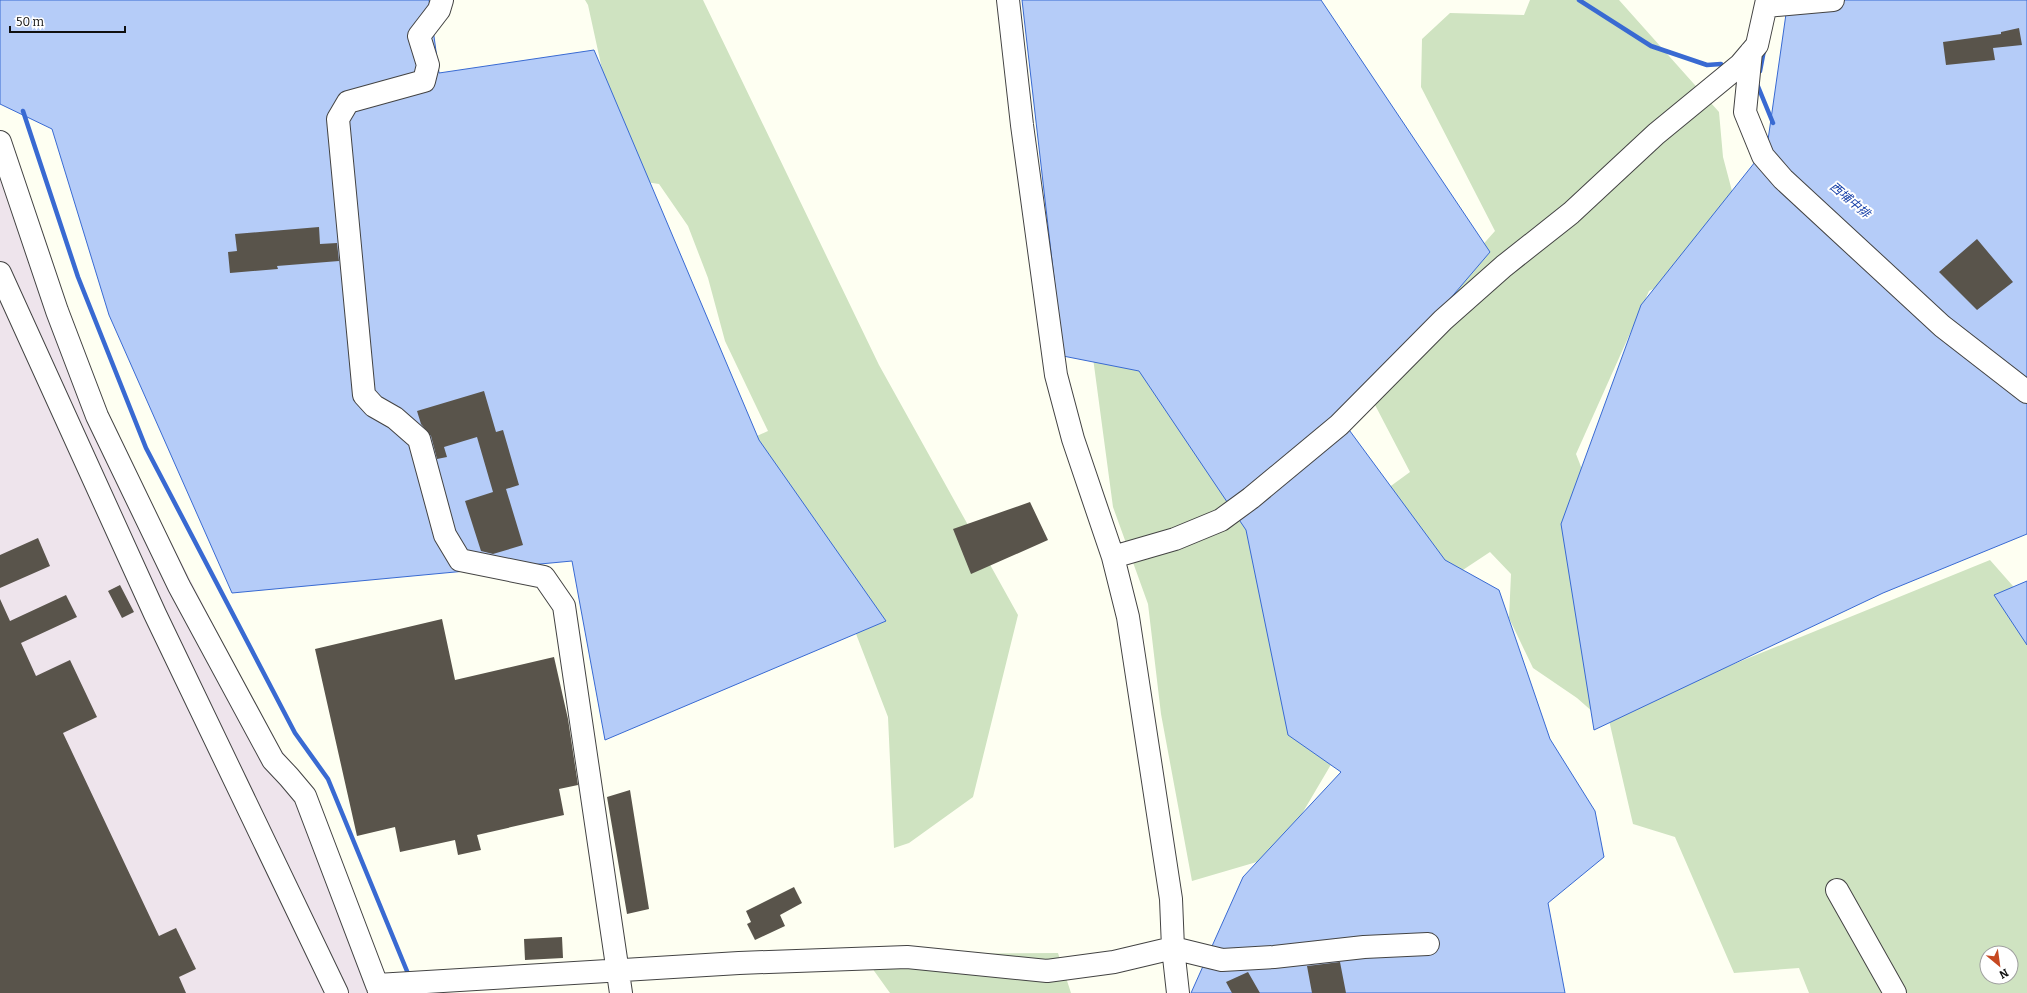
<svg xmlns="http://www.w3.org/2000/svg" width="2027" height="993" font-family="Bitter,'Noto Sans TC',serif">
<style>
.industrial{fill:#eee4ec}
.cemetery{fill:#cfe3c1;fill-rule:evenodd}
.water{fill:#b5ccf8;stroke:#396ad2}
.lines{fill:none;stroke-linecap:round;stroke-linejoin:round}
.stream{stroke:#396ad2;stroke-width:4.5}
.building{fill:#59544b}
.minor-casing{stroke:#434343;stroke-width:24}
.minor{stroke:#fff;stroke-width:22}
.labels{text-anchor:middle;stroke-width:4;stroke-linejoin:round;paint-order:stroke}
.water-label{font-size:12px;font-style:italic;fill:#133da7;stroke:#fff}
</style>
<rect width="100%" height="100%" fill="#fefff2"/>
<!-- industrial -->
<path class="industrial" d="M 0,131 L 98,400 L 272,739 L 305,779 L 381,993 L 0,993 Z"/>
<!-- cemetery -->
<path class="cemetery" d="M 585,0 L 703,0 L 879,365 L 1018,615 L 973,797 L 909,843 L 894,848 L 888,717 L 838,587 L 726,450 L 768,431 L 725,341 L 708,278 L 688,226 L 659,184 L 626,179 L 588,5 Z
M 1530,0 L 1619,0 L 1719,112 L 1723,157 L 1746,244 L 1649,291 L 1576,454 L 1637,609 L 1653,697 L 1990,560 L 2027,602 L 2027,993 L 1809,993 L 1799,968 L 1734,973 L 1675,837 L 1633,824 L 1608,716 L 1602,720 L 1577,698 L 1533,668 L 1509,618 L 1511,574 L 1490,552 L 1333,656 L 1339,751 L 1277,856 L 1192,881 L 1161,714 L 1148,604 L 1113,507 L 1089,328 L 1182,386 L 1310,545 L 1410,472 L 1362,380 L 1495,231 L 1421,87 L 1422,39 L 1450,13 L 1524,15 ZM 1987,953 L 2011,953 L 2011,977 L 1987,977 Z
M 1058,953 L 1071,993 L 890,993 L 872,968 L 898,954 Z"/>
<!-- water -->
<path class="water" d="M 0,0 L 429,0 L 439,73 L 594,50 L 759,440 L 886,621 L 605,740 L 572,561 L 232,593 L 109,315 L 52,129 L 0,104 Z
M 1022,0 L 1321,0 L 1490,252 L 1344,423 L 1445,560 L 1499,590 L 1550,739 L 1595,811 L 1604,857 L 1548,903 L 1565,993 L 1191,993 L 1243,877 L 1341,772 L 1288,735 L 1246,530 L 1139,371 L 1063,356 Z
M 1788,0 L 2027,0 L 2027,534 L 1883,593 L 1594,730 L 1561,524 L 1641,305 L 1767,147 Z
M 2027,581 L 2027,645 L 1994,595 Z"/>
<g class="lines">
<!-- stream -->
<path class="stream" d="M 1579,0 L 1651,46 L 1707,65 L 1721,64
M 1760,71 L 1764,50
M 1757,84 L 1773,123
M 23,111 L 78,277 L 146,448 L 295,733 L 328,779 L 409,976"/>
</g>
<!-- building -->
<path class="building" d="M 2019,28 L 2022,45 L 1993,48 L 1995,60 L 1946,65 L 1943,42 L 2001,34 L 2001,32 Z
M 319,227 L 320,244 L 337,243 L 339,261 L 277,266 L 278,269 L 230,273 L 228,252 L 237,251 L 235,234 Z
M 1977,239 L 2013,282 L 1977,310 L 1939,272 Z
M 484,391 L 496,432 L 503,430 L 519,485 L 506,489 L 523,545 L 493,554 L 481,551 L 465,501 L 493,492 L 477,437 L 444,447 L 447,457 L 437,459 L 431,436 L 421,424 L 417,411 Z
M 1030,502 L 1048,540 L 971,574 L 953,529 Z
M 38,538 L 50,566 L 0,588 L 0,555 Z
M 120,585 L 134,612 L 122,618 L 108,591 Z
M 66,595 L 77,617 L 21,643 L 36,676 L 70,660 L 97,717 L 63,733 L 159,936 L 176,928 L 196,969 L 179,977 L 186,993 L 0,993 L 0,599 L 10,621 Z
M 442,619 L 455,680 L 554,657 L 568,719 L 578,785 L 559,789 L 564,815 L 477,835 L 481,850 L 458,855 L 455,840 L 400,852 L 395,827 L 357,836 L 315,649 Z
M 630,790 L 649,909 L 627,914 L 607,797 Z
M 794,887 L 802,903 L 780,915 L 785,926 L 755,940 L 747,924 L 751,922 L 746,911 Z
M 562,937 L 563,958 L 525,960 L 524,939 Z
M 1340,962 L 1346,993 L 1312,993 L 1307,966 Z
M 1248,972 L 1260,993 L 1232,993 L 1226,982 Z"/>
<g class="lines">
<defs>
<path id="minor" d="M 442,0 L 439,10 L 419,36 L 428,65 L 424,81 L 348,102 L 338,119 L 364,395 L 374,406 L 395,418 L 419,439 L 445,535 L 460,560 L 544,577 L 564,606 L 621,993
M 1008,0 L 1022,125 L 1056,375 L 1073,439 L 1113,557 L 1128,617 L 1171,899 L 1173,948 L 1178,993
M 1767,6 L 1833,0
M 1751,52 L 1745,112 L 1763,156 L 1783,179 L 1942,326 L 2027,392
M 0,142 L 57,311 L 97,416 L 179,586 L 273,760 L 289,777 L 305,796 L 380,993
M 0,273 L 155,614 L 337,993
M 1113,557 L 1175,539 L 1221,520 L 1251,498 L 1339,425 L 1443,320 L 1504,266 L 1571,213 L 1656,134 L 1740,65 L 1757,45 L 1767,0
M 1837,890 L 1895,993
M 377,985 L 739,963 L 907,957 L 1047,971 L 1114,962 L 1173,948 L 1222,960 L 1274,957 L 1364,947 L 1428,944"/>
</defs>
<!-- minor casing -->
<use href="#minor" class="minor-casing"/>
<!-- minor -->
<use href="#minor" class="minor"/>
</g>
<g class="labels">
<!-- water labels -->
<g class="water-label">
<text transform="translate(1850 200) rotate(40)" y="4">西埔中排</text>
</g>
</g>
<!-- north arrow -->
<g transform="translate(1999 965) rotate(151)"><circle r="19" fill="#ffffff" stroke="#9f9f9f"/>
<path d="M0-3L7 15L0 10L-7 15Z" fill="#c64821"/>
<text y="-6" font-size="11" font-weight="bold" text-anchor="middle" fill="#101010">N</text>
</g>
<!-- scale -->
<path d="M10 26v6h115v-6" fill="none" stroke="#101010" stroke-width="2"/>
<text x="16" y="26" font-size="12" fill="#101010" stroke="#ffffff" stroke-width="3" paint-order="stroke">50 m</text>
</svg>
